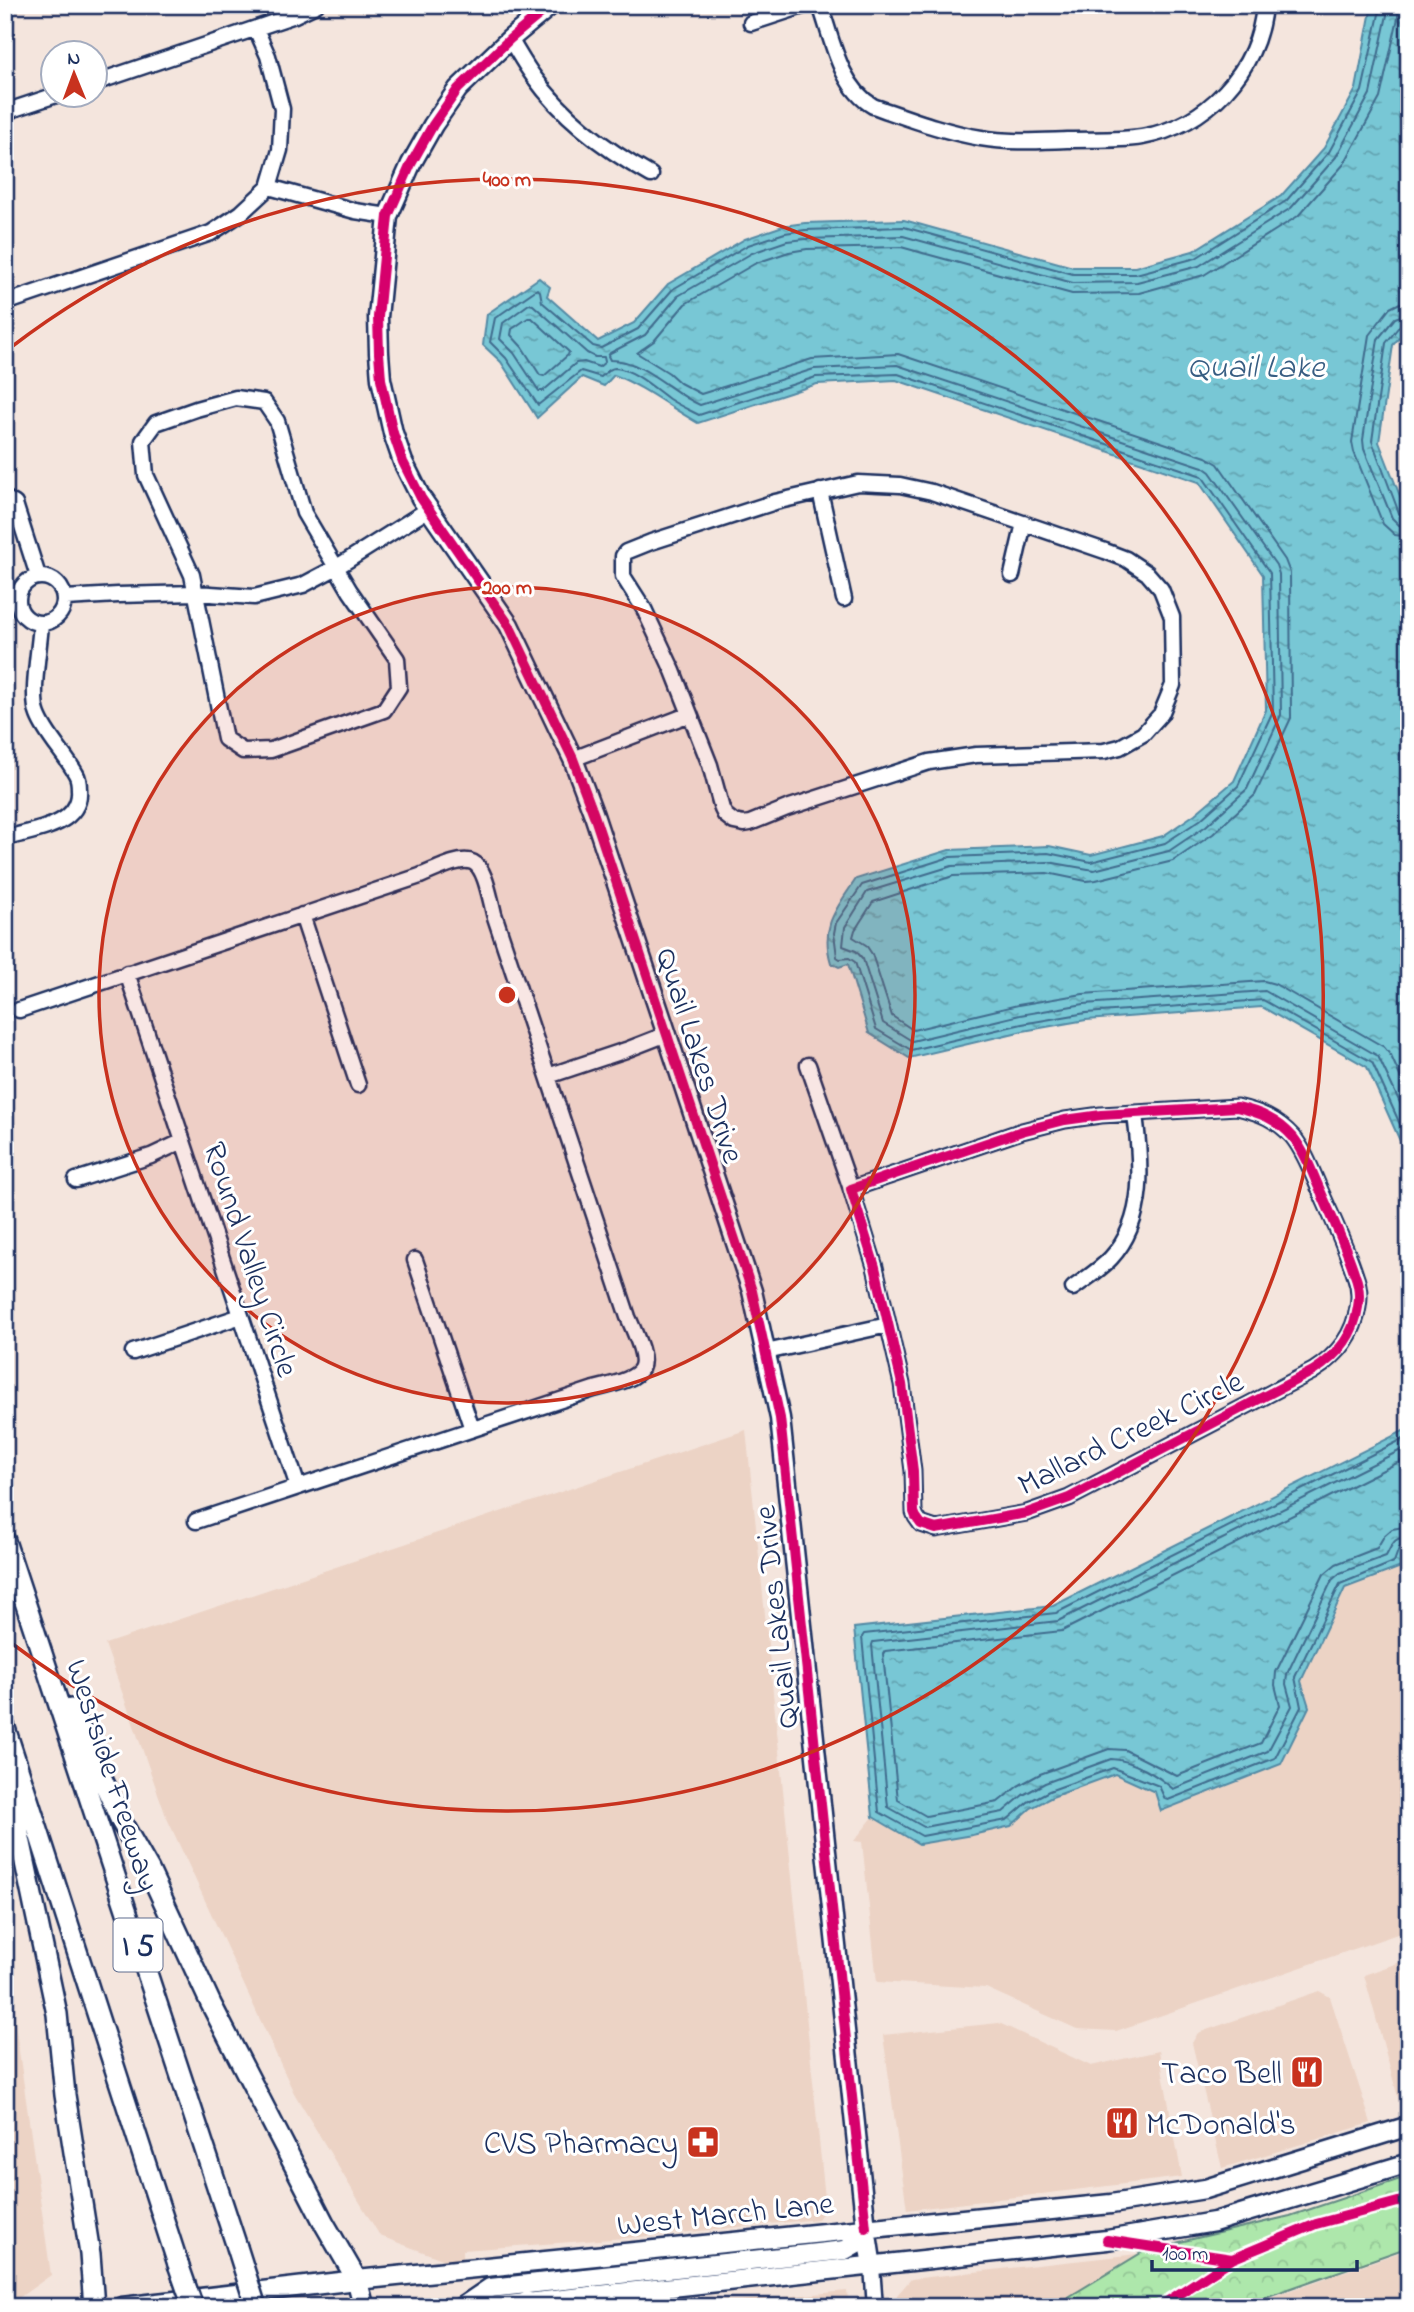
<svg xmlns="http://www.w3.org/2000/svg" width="1414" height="2312" font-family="'Indie Flower',sans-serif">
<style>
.built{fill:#ecd3c5}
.park{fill:url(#park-crowns);stroke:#648b84;stroke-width:2}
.water{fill:url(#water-ripples);stroke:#538aa5;stroke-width:2}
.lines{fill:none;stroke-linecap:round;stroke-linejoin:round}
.shore{stroke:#406c8e;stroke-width:2}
.minor-casing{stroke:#1b2f5e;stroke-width:19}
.major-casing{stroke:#1b2f5e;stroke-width:23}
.highway-casing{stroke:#1b2f5e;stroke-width:24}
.minor{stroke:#fff;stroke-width:14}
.major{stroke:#fff;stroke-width:18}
.highway{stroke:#fff;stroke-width:19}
.highway-bridge-casing{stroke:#1b2f5e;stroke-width:24;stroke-linecap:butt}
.highway-bridge{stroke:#fff;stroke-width:19}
.cycleway-casing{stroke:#fff;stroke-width:15}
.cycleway{stroke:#d6006c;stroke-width:10}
.ring{fill:none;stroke:#c8321e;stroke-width:3.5}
.labels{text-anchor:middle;stroke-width:6;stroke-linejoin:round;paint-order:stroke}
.shield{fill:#fff;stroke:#5f6d8e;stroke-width:2}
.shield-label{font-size:30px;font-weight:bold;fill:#1b2f5e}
.street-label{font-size:32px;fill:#1b2f5e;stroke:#fff}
.poi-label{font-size:32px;fill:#1b2f5e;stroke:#fff;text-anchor:end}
.water-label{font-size:33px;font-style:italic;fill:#375d82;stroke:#fff}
.centre{fill:#c8321e;stroke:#fff;stroke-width:3.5}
.ring-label{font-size:21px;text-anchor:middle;font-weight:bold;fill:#c8321e;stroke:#fff;stroke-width:6;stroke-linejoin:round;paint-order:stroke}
</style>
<defs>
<pattern id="park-crowns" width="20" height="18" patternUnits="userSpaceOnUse" patternTransform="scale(1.75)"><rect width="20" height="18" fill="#ade7ab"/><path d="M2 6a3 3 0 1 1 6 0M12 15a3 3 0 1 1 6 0" fill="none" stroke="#94c696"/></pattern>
<pattern id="water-ripples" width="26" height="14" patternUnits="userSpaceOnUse" patternTransform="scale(1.75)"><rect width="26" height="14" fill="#78c7d5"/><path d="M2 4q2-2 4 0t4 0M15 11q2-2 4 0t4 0" fill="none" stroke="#62a2b0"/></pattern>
</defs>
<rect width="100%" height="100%" fill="#f4e5dd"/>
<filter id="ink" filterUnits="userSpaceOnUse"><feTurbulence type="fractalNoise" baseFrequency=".0143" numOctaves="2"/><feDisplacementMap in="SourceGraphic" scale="14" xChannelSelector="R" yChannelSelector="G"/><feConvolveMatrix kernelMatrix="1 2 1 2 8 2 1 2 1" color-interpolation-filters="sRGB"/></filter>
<g filter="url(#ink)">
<!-- built -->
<path class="built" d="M 746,1430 L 826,2208 L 818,2219 L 639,2237 L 463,2250 L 463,2258 L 445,2260 L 380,2236 L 294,2093 L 166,1816 L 105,1644 Z
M 1404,1551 L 1409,1553 L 1409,1930 L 1116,2031 L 1077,2029 L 986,1988 L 877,1982 L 862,1842 L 854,1841 L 873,1817 L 920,1844 L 972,1835 L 1011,1826 L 1031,1808 L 1052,1797 L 1115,1774 L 1155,1792 L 1161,1810 L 1301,1681 L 1346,1588 L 1401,1567 Z
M 1409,1959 L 1409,2105 L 1401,2108 L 1364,1975 Z
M 5,1972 L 12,2002 L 51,2275 L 13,2302 L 5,2302 Z
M 1319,1991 L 1330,1997 L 1371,2123 L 1222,2168 L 1192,2043 L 1198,2033 Z
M 999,2023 L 1091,2066 L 1159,2051 L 1182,2177 L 907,2210 L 883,2035 Z
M 1409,2249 L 1409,2307 L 1243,2307 Z
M 1138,2254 L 1051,2307 L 898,2307 L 897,2295 L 911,2279 Z
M 847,2291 L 849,2307 L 676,2307 Z"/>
<!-- park -->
<path class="park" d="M 1409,2176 L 1409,2247 L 1237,2307 L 1052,2307 L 1146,2250 L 1290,2216 Z"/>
<!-- water -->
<path class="water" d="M 1372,5 L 1409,5 L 1409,326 L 1393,345 L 1379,442 L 1409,519 L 1409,1161 L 1367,1067 L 1262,1007 L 1086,1020 L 1023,1031 L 909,1058 L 869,1033 L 848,964 L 839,967 L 831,963 C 820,926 836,909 856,879 L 949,850 L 1049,846 L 1091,855 L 1163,836 L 1195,814 L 1234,781 L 1266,710 L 1263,575 L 1199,482 L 896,380 L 817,384 L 698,423 C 669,407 645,387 614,375 L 604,386 L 582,377 L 537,418 L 501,362 L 483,345 L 487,314 L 539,278 L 550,287 L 547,296 L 598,341 L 634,323 L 668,284 L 745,239 L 783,226 L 805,223 L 904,220 L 1073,267 L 1135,267 L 1193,251 L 1281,196 L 1324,148 L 1356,89 Z
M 1409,1428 L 1409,1553 L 1404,1552 L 1401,1567 L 1345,1588 L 1301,1681 L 1309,1707 L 1281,1764 L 1161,1811 L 1155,1792 L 1115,1774 L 1052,1797 L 1031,1808 L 1011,1826 L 972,1835 L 919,1844 L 873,1817 L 854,1628 L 1053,1606 Z"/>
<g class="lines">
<!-- shore -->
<path class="shore" d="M 1379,5 L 1379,14 L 1362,91 L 1329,152 L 1286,201 L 1196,258 L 1136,274 L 1073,274 L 904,227 L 805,230 L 785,233 L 748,245 L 673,289 L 638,329 L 601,348 L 593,346 L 542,302 L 540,291 L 537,289 L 495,318 L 490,342 L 506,358 L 538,405 L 581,371 L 601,377 C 605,374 609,368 615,368 C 634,369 655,389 669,399 C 678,405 689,410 699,415 L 816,377 L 898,374 L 1202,476 L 1270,573 L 1273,711 L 1238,786 L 1200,820 L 1165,843 L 1091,862 L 1048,853 L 950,857 L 862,885 L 836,923 L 834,933 L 837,957 L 840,959 L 849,958 L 855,962 L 876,1029 L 911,1050 L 1022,1024 L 1086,1013 L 1263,1000 L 1372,1062 L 1409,1144
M 1387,5 L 1387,15 L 1370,94 L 1336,157 L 1291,208 L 1199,266 L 1137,282 L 1073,283 L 903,236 L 806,239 L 787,241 L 752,253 L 678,296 L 645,335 L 610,353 L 608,356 L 610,360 C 645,360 670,392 700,405 L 814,369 L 897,365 L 1203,467 L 1210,472 L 1276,565 L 1279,574 L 1281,715 L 1247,789 L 1206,826 L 1169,851 L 1094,870 L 1048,862 L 952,866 L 867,892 L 845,927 L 843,946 L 856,951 L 863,959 L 883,1023 L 912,1041 L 1020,1015 L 1084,1004 L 1265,991 L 1378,1056 L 1409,1122
M 1398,5 L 1398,18 L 1380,98 L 1344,164 L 1298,216 L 1204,275 L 1139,293 L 1072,294 L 901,247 L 807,249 L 789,252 L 756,263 L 685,304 L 654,341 L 637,353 L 669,373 L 680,383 L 701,394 L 812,359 L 898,354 L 1206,457 L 1218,464 L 1285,560 L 1290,573 L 1291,718 L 1255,795 L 1213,834 L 1173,861 L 1096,880 L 1086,881 L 1047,873 L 953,876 L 873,902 L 855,930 L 853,937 L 866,945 L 872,954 L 892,1016 L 913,1030 L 1018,1005 L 1083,994 L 1264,981 L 1275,984 L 1384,1047 L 1391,1056 L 1409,1096
M 1409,303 L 1400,303 L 1390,308 L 1369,335 L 1352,442 L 1354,452 L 1383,524 L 1395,535 L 1409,537
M 529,304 L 533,305 L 587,353 L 595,357 L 604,357 L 605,362 L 599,367 L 584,362 L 576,363 L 543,391 L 539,391 L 514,353 L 500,339 L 503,323 Z
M 1409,313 L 1395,318 L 1378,339 L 1363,440 L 1364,449 L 1392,518 L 1399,525 L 1409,527
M 528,318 L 532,318 L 569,352 L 568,355 L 544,376 L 540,375 L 522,347 L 511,335 L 512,329 Z
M 1409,322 L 1401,324 L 1386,343 L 1372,441 L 1399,513 L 1403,517 L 1409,518
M 1409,1436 L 1056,1613 L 864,1634 L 862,1637 L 879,1812 L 922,1836 L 1007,1820 L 1028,1802 L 1049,1791 L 1113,1768 L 1159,1786 L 1165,1799 L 1168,1800 L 1275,1758 L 1301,1707 L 1295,1677 L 1340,1584 L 1394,1562 L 1399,1548 L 1409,1546
M 1409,1446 L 1058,1621 L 873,1642 L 872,1645 L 888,1807 L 924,1827 L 1003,1812 L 1023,1795 L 1045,1783 L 1111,1759 C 1131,1759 1160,1777 1173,1789 L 1268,1751 L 1292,1706 L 1286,1684 L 1287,1674 L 1332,1580 L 1340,1573 L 1386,1556 C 1392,1545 1394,1536 1409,1537
M 1409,1457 L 1062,1631 L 885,1651 L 883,1654 L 898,1800 L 926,1816 L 998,1802 L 1018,1786 L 1040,1774 L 1109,1749 L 1125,1750 L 1177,1776 L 1261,1743 L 1280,1705 L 1275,1685 L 1276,1672 L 1324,1574 L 1336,1564 L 1377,1548 L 1384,1536 L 1392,1529 L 1409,1526"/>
<defs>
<path id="minor" d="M 820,5 C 832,39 840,87 873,106 C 908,118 944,132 981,138 C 1009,143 1038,141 1067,140 C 1091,139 1117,141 1142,137 C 1206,126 1259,71 1264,5
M 751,23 L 806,5
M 510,39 C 518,52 525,65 534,77 C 564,119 606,150 651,175
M 94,83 L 295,15 L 316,5
M 5,112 L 59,94
M 269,187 L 355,211 L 388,216
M 5,303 L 211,233 L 241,213 L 269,187 L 280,150 L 282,109 L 268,56 L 256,29
M 236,398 L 264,402 L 277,421 L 304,513 L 350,591 L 397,659 L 399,687 L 384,710 L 271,750 L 243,751 L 225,739 L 192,575 L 146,475 L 143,441 L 156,423 L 196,409 Z
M 858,483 L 900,485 L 932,492 L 1105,551 L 1126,559 L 1147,573 L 1161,589 L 1172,617 L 1173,685 L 1161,714 L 1143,734 L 1120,747 L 1104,751 L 976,755 L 929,762 L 787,808 L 750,823 L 744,824 L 734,822 L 725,815 L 722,809 L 710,765 L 673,671 L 644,609 L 623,576 L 623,556 L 626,552 L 651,542 L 775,502 Z
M 820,491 L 844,599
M 5,498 L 15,504 L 38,576
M 1012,575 L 1024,523
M18 600a23 23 0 1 1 46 0a23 23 0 1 1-46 0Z
M 65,598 L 118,595 L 196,593 L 254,597 L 303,585 L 337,567 L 429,509
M 573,759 L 690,714
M 5,838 C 32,831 82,826 79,789 C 79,784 79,779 76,774 C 65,754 46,736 38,715 C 30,696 40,646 41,623
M 302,915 L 358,1085
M 127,973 L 298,1487
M 19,1010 L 420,876 C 477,851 480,852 494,914 L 628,1317 C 652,1371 651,1375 594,1389 L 196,1521
M 808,1065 L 851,1189
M 548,1076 L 626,1050 L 667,1034
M 1237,1107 C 1259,1112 1277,1119 1293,1137 C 1305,1152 1312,1172 1320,1190 C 1332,1218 1346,1246 1355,1275 C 1359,1285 1360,1296 1358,1307 C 1354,1336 1337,1356 1313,1371 L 1069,1498 L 1027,1513 L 936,1529 L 921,1524 L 916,1517 L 914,1512 L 913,1471 L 902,1384 L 875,1267 L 851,1189 L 1022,1131 L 1065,1120 L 1101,1115 Z
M 76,1180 L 151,1156 L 183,1141
M 415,1260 L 472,1429
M 1073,1288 C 1085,1279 1100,1270 1111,1258 C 1147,1219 1141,1162 1135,1114
M 133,1352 L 241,1316
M 766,1352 L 888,1325
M 872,2267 L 875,2307"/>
<path id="major" d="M 551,5 L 510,39 L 458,89 L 433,125 L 411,164 L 388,216 L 378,317 L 379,353 L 381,379 L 393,433 L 403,462 L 421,498 L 509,625 L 573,759 L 594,815 L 752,1291 L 780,1418 L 866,2228 L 872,2267
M 122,2307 L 357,2280 L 1111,2204 L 1205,2189 L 1409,2126
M 462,2307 L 490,2288 L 845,2250 L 857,2243 L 866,2228
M 488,2307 L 1107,2240 L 1214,2222 L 1409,2163"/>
<path id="highway" d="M 5,1541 L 237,2247
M 71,1709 L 121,1821 L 149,1870 L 211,2004 L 324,2223 L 357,2280 L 364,2307
M 5,1728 L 178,2264
M 13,1763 L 11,1796 L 57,2014 L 65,2095 L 90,2254 L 94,2307
M 521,2307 L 527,2302"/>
</defs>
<!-- minor casing -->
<use href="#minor" class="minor-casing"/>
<!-- major casing -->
<use href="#major" class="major-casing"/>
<!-- highway casing -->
<use href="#highway" class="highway-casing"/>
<!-- minor -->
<use href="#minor" class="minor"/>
<!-- major -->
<use href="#major" class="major"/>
<!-- highway -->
<use href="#highway" class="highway"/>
<defs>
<path id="highway-bridge" d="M 237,2247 L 256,2307
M 178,2264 L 193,2307"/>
</defs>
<!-- highway-bridge casing -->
<use href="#highway-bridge" class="highway-bridge-casing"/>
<!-- highway-bridge -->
<use href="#highway-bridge" class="highway-bridge"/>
<defs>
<path id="cycleway" d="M 551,5 L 510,39 L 458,89 L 433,125 L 411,164 L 388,216 L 378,317 L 379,353 L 381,379 L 393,433 L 403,462 L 421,498 L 509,625 L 573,759 L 594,815 L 752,1291 L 780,1418 L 866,2228
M 1237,1107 C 1259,1112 1277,1119 1293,1137 C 1305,1152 1312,1172 1320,1190 C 1332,1218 1346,1246 1355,1275 C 1359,1285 1360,1296 1358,1307 C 1354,1336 1337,1356 1313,1371 L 1069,1498 L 1027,1513 L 936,1529 L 921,1524 L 916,1517 L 914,1512 L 913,1471 L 902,1384 L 875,1267 L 851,1189 L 1022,1131 L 1065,1120 L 1101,1115 Z
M 1107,2240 L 1232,2259
M 1159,2307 L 1232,2259 L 1316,2224 L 1409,2199"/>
</defs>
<!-- cycleway casing -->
<use href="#cycleway" class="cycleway-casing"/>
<!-- cycleway -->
<use href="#cycleway" class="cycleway"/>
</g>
</g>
<!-- distance rings -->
<circle cx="507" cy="995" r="408" fill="#c8321e" fill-opacity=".12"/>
<g class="ring">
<circle cx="507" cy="995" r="408"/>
<path d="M10 348A816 816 0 1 1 10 1642"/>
</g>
<!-- icons -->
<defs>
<symbol id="restaurant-square" viewBox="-11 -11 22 22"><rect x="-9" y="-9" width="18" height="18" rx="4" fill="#c8321e" stroke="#fff"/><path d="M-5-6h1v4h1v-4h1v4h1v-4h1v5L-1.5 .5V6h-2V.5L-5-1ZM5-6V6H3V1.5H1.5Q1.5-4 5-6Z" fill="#fff"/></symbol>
<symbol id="pharmacy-square" viewBox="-11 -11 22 22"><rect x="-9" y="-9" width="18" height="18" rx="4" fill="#c8321e" stroke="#fff"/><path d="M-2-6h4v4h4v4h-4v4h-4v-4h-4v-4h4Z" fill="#fff"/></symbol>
</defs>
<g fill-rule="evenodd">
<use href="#restaurant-square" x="1288" y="2053" width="38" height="38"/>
<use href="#restaurant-square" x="1103" y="2104" width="38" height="38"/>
<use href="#pharmacy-square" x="684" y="2123" width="38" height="38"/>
</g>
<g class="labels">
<!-- shield labels -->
<rect class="shield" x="113.5" y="1918.5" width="49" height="53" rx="5"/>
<g class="shield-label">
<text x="138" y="1955">I 5</text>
</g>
<!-- street labels -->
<g class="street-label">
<text transform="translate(701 1055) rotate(72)" y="11">Quail Lakes Drive</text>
<text transform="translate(252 1259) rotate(72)" y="11">Round Valley Circle</text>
<text transform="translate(1130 1432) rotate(-26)" y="11">Mallard Creek Circle</text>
<text transform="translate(775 1617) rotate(-96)" y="11">Quail Lakes Drive</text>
<text transform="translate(114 1775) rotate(72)" y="11">Westside Freeway</text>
<text transform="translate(725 2213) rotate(-6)" y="11">West March Lane</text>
</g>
<!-- poi labels -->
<g class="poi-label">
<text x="1282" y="2083">Taco Bell</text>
<text x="1146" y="2134" text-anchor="start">McDonald's</text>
<text x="678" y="2153">CVS Pharmacy</text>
</g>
<!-- water labels -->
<g class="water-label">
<text x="1256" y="377">Quail Lake</text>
</g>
</g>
<circle cx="507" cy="995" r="10" class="centre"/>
<g class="ring-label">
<text x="507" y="186">400 m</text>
<text x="507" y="594">200 m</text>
</g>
<!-- margin -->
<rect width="1414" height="2312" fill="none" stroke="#fff" stroke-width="28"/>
<rect x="14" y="14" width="1386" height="2284" fill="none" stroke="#1b2f5e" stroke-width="2.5" filter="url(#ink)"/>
<!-- north arrow -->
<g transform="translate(74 74) rotate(359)"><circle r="33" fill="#ffffff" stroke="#a4acbf" stroke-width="2"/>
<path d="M0-5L12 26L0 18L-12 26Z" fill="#c8321e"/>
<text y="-10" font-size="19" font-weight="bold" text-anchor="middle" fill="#1b2f5e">N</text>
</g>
<!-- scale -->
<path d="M1152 2260v10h205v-10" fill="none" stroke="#1b2f5e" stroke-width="3.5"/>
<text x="1162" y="2260" font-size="21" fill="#1b2f5e" stroke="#ffffff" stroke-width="5" paint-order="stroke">100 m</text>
</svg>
